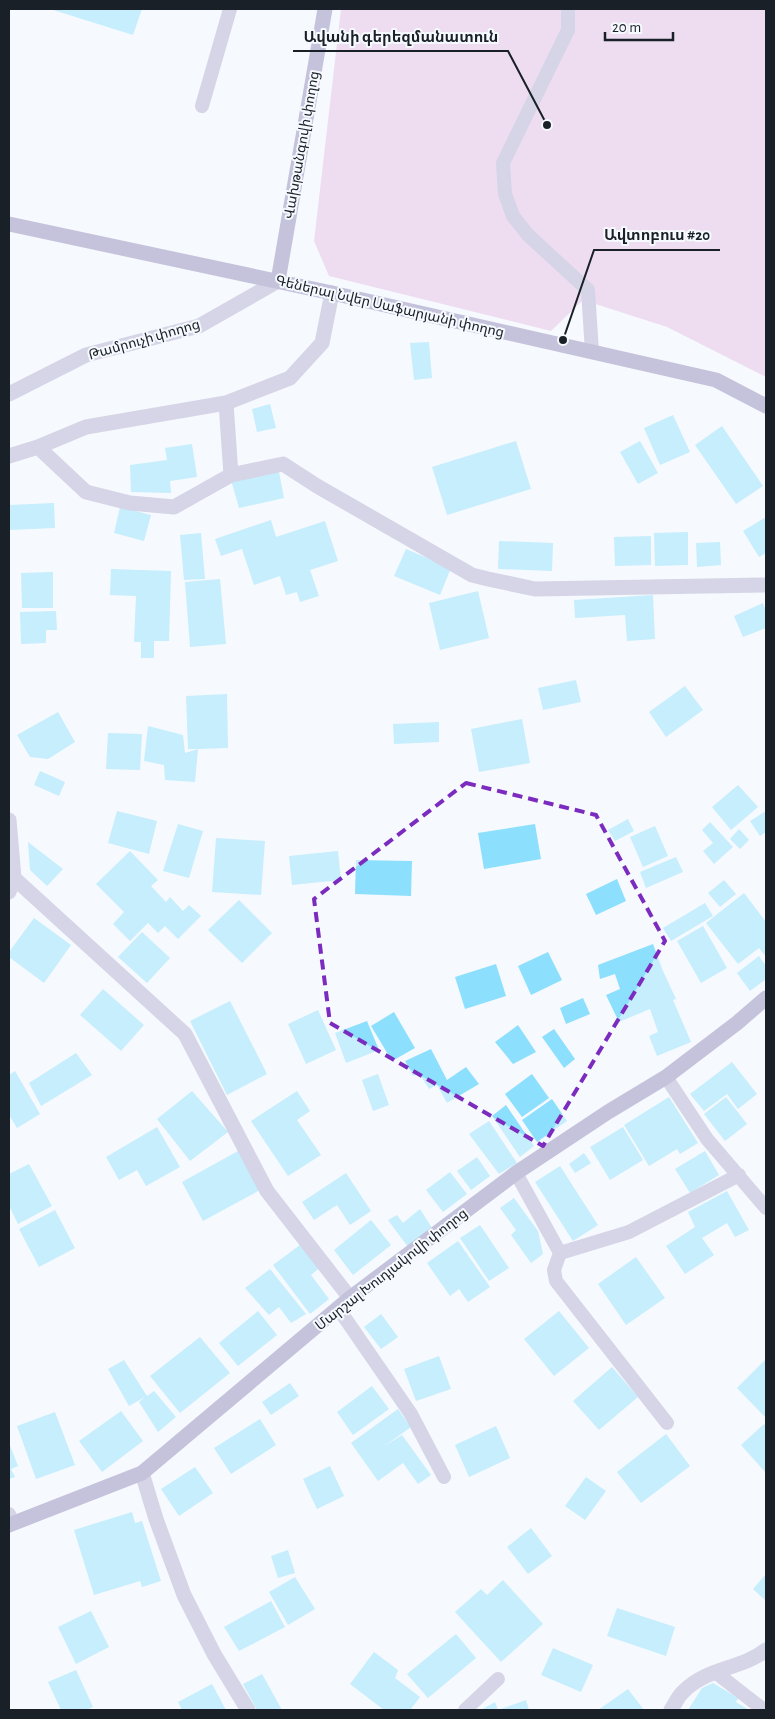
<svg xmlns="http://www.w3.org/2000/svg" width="775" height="1719" font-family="'Alegreya Sans','Noto Sans Armenian',sans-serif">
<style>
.green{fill:#e4bbe2}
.building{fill:#8cdffd}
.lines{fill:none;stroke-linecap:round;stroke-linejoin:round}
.lane{stroke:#aea8cc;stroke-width:14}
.street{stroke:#aea8cc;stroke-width:15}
.secondary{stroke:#8a80b4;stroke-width:15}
.marked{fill:none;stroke:#7b2cbf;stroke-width:4;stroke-dasharray:10 6;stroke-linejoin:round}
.labels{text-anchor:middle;stroke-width:4;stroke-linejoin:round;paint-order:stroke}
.street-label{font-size:14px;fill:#1a2028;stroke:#f6f9fe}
.leader{fill:none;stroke:#1a2028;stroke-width:2}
.callout-dot{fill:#1a2028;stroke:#f6f9fe;stroke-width:2}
.callout-label{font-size:15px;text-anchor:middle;font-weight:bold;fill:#1a2028;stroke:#f6f9fe;stroke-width:4;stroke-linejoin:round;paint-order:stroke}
</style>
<rect width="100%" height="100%" fill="#f6f9fe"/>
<!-- green -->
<path class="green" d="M 341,9 L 766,9 L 766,377 L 667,327 L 583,300 L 551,331 L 329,276 L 314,241 Z"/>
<!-- building -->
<path class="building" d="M 50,9 L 142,9 L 133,35 Z
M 429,342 L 432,378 L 414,380 L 410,343 Z
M 270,404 L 276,428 L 257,432 L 252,409 Z
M 673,415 L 690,452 L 660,465 L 644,428 Z
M 722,426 L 763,486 L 736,504 L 695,445 Z
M 516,441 L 531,489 L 447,515 L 432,467 Z
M 640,441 L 658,473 L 638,484 L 620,452 Z
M 192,444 L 197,477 L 170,481 L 171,493 L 131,492 L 130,465 L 167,460 L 165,448 Z
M 279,472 L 284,498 L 239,508 L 231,480 Z
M 54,503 L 55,528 L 9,530 L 9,505 Z
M 120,507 L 151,515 L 144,541 L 114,533 Z
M 766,517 L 766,553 L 759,557 L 743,531 Z
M 271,520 L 276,537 L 325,521 L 338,561 L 310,570 L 319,596 L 300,602 L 297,592 L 286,595 L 280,576 L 254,585 L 242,549 L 221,556 L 215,539 Z
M 688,532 L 688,565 L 655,566 L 654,533 Z
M 201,533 L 205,579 L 184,580 L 180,535 Z
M 651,536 L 651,565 L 615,566 L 614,537 Z
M 499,541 L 553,543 L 552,571 L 498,569 Z
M 720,542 L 721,565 L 697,567 L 696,543 Z
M 406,549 L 451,568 L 440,595 L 394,576 Z
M 111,569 L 171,571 L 169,641 L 154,641 L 154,658 L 141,658 L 141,642 L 134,642 L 136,596 L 110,595 Z
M 53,572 L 53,608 L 22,608 L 21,573 Z
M 220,579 L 226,644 L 190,647 L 185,582 Z
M 478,591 L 489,638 L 440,650 L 429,603 Z
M 653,595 L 655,639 L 627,641 L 625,615 L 575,618 L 574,600 Z
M 763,603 L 766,612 L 766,628 L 743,637 L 734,616 Z
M 56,611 L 57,630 L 46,630 L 46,643 L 21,644 L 20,612 Z
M 576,680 L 581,702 L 543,710 L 538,688 Z
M 685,686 L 703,710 L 666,737 L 649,712 Z
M 227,694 L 228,748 L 198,749 L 195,782 L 165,780 L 164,765 L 144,761 L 148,726 L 183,735 L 185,753 L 198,749 L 188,749 L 186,696 Z
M 58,712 L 75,742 L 48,759 L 30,757 L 17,735 Z
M 522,719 L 530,763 L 479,772 L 471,729 Z
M 439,722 L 439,742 L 394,744 L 393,724 Z
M 108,733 L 142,734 L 140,770 L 106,769 Z
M 40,771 L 65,782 L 59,796 L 34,785 Z
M 738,785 L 758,807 L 731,830 L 712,807 Z
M 117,811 L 157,821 L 149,854 L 108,843 Z
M 766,811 L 766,832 L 760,836 L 750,821 Z
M 628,819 L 634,831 L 615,841 L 608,830 Z
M 710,822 L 733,847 L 714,864 L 703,851 L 713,843 L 702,830 Z
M 178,824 L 203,831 L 189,878 L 163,871 Z
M 535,824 L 541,859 L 484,869 L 478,833 Z
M 655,826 L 668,856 L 643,867 L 630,837 Z
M 739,829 L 749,840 L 740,849 L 730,839 Z
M 216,838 L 265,841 L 261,895 L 212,892 Z
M 28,842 L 63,869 L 47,886 L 30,870 Z
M 130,851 L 158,880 L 151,886 L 166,902 L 170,897 L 183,911 L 189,905 L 201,916 L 178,939 L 165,926 L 158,933 L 148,923 L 130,941 L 113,924 L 124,912 L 96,884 Z
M 338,851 L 341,880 L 292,885 L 289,856 Z
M 676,857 L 683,872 L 646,888 L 640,872 Z
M 356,860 L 412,861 L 411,896 L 355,894 Z
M 617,879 L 626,901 L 596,915 L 586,894 Z
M 724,880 L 736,894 L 720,907 L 708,893 Z
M 744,893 L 766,922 L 766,957 L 759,948 L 738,964 L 706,923 Z
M 239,900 L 272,933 L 242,963 L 208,930 Z
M 705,903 L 713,916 L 671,941 L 663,928 Z
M 34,918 L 71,945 L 44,983 L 9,957 L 9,952 Z
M 703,926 L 727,968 L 701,983 L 677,941 Z
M 142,932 L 170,958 L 147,983 L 118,957 Z
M 653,944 L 663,971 L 676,999 L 673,1000 L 691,1042 L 657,1056 L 649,1036 L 658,1032 L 650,1009 L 619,1022 L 606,995 L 620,989 L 615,974 L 600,979 L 598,965 Z
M 548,952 L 562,980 L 531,995 L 518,966 Z
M 759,956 L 766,966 L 766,979 L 750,991 L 737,973 Z
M 496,964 L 506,996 L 465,1009 L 455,977 Z
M 103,989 L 144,1025 L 121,1051 L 80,1015 Z
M 583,998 L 590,1014 L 566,1024 L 560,1008 Z
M 230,1001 L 267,1074 L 227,1095 L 190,1021 Z
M 318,1010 L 336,1050 L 306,1064 L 288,1024 Z
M 394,1012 L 415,1048 L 392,1061 L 371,1026 Z
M 367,1021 L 379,1050 L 346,1063 L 335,1033 Z
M 518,1025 L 536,1052 L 513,1064 L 495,1042 Z
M 554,1029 L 575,1059 L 564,1068 L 542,1037 Z
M 431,1049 L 447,1080 L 466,1067 L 479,1084 L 447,1103 L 437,1085 L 429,1089 L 419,1073 L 413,1076 L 405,1061 Z
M 76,1053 L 92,1075 L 41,1106 L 29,1083 Z
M 732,1062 L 757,1094 L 738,1109 L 727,1094 L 704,1111 L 690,1094 Z
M 15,1071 L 40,1114 L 17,1128 L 9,1115 L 9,1075 Z
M 378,1074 L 389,1105 L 373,1111 L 362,1080 Z
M 532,1074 L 549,1098 L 522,1117 L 505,1094 Z
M 192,1091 L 228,1132 L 190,1161 L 157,1119 Z
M 297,1091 L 310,1111 L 297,1120 L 321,1155 L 288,1176 L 251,1121 Z
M 669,1097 L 698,1143 L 680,1154 L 677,1149 L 649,1166 L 624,1125 Z
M 726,1097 L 747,1124 L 725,1141 L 704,1114 Z
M 552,1099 L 567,1121 L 537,1142 L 522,1120 Z
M 506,1105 L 534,1146 L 520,1157 L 492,1116 Z
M 489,1121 L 517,1163 L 499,1174 L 469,1134 Z
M 157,1127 L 180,1167 L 146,1186 L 137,1170 L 119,1180 L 106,1157 Z
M 623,1127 L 643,1160 L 610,1180 L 590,1147 Z
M 238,1151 L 260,1190 L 203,1221 L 182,1182 Z
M 705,1151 L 719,1175 L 690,1193 L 675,1169 Z
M 584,1153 L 591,1163 L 575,1173 L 569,1164 Z
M 477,1157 L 490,1176 L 471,1190 L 457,1171 Z
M 29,1164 L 52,1206 L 18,1224 L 9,1206 L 9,1174 Z
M 560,1166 L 598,1225 L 573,1241 L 535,1182 Z
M 450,1172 L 467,1194 L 443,1212 L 426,1190 Z
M 346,1173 L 371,1211 L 350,1225 L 337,1205 L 314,1220 L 302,1202 Z
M 727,1191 L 749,1230 L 735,1237 L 727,1223 L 702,1238 L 714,1255 L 685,1274 L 666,1246 L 695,1227 L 688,1212 Z
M 514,1198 L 538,1231 L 543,1254 L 531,1263 L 511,1235 L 516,1230 L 500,1208 Z
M 420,1209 L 432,1228 L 408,1247 L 388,1220 L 397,1215 L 403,1223 Z
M 55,1210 L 75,1248 L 39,1267 L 19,1229 Z
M 371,1220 L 391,1245 L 353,1275 L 334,1250 Z
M 480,1225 L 509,1268 L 489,1281 L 460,1238 Z
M 458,1241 L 490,1287 L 468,1302 L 459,1289 L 450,1296 L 427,1263 Z
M 304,1242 L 322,1266 L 311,1275 L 329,1299 L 310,1314 L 273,1265 Z
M 636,1257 L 665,1298 L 626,1325 L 598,1284 Z
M 270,1269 L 306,1314 L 291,1323 L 279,1307 L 269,1315 L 245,1288 Z
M 258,1311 L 277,1335 L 238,1366 L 219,1343 Z
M 559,1311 L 589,1348 L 554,1376 L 524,1339 Z
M 381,1314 L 398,1337 L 381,1349 L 364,1327 Z
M 200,1337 L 230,1373 L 180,1413 L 150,1376 Z
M 439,1356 L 451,1389 L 416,1401 L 404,1369 Z
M 766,1359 L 766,1418 L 737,1388 Z
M 124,1360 L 147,1396 L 154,1391 L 176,1417 L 158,1432 L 139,1402 L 145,1397 L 129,1406 L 108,1369 Z
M 612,1367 L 638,1397 L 599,1430 L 573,1401 Z
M 290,1383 L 299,1396 L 271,1415 L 262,1402 Z
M 372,1386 L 389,1409 L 353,1435 L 337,1412 Z
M 398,1409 L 411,1427 L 383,1447 L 402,1435 L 431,1475 L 418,1484 L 403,1463 L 378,1481 L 351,1443 Z
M 121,1411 L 143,1441 L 102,1472 L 79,1441 Z
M 55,1412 L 75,1465 L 36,1479 L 17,1426 Z
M 260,1419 L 276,1445 L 231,1474 L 214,1448 Z
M 764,1424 L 766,1427 L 766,1473 L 741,1445 Z
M 496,1426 L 510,1458 L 469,1477 L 455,1445 Z
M 666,1434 L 690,1466 L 641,1503 L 617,1472 Z
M 9,1443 L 18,1466 L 11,1469 L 15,1477 L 9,1479 Z
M 330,1466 L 344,1496 L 317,1509 L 303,1479 Z
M 195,1467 L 213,1493 L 179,1516 L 161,1489 Z
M 586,1477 L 606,1491 L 585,1520 L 565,1506 Z
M 132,1512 L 135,1523 L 142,1521 L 161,1581 L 142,1587 L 140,1581 L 94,1595 L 74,1530 Z
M 531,1528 L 552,1556 L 528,1574 L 507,1547 Z
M 288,1550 L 295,1573 L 278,1578 L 271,1556 Z
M 766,1574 L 766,1601 L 753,1589 Z
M 295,1577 L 315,1609 L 288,1625 L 269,1592 Z
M 503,1580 L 543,1624 L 501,1662 L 455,1612 L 481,1589 L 487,1595 Z
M 271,1601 L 285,1627 L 239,1651 L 224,1627 Z
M 617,1608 L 675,1627 L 666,1656 L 607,1636 Z
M 91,1611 L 109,1647 L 76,1664 L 58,1627 Z
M 456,1634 L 476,1658 L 428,1698 L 407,1674 Z
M 553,1648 L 593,1665 L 581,1692 L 541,1675 Z
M 374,1652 L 398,1670 L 395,1678 L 420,1697 L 410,1710 L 384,1710 L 350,1684 Z
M 76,1670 L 93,1707 L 86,1710 L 61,1710 L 48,1682 Z
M 262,1674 L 282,1710 L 257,1710 L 243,1684 Z
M 713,1683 L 738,1698 L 736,1702 L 749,1710 L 688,1710 L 702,1688 Z
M 212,1684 L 226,1710 L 182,1710 L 178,1702 Z
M 628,1689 L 644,1710 L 598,1710 Z
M 526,1700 L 529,1710 L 498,1710 Z
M 495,1702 L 498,1710 L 481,1710 Z"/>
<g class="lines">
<!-- lane -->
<path class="lane" d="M 568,9 L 568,30 L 503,163 L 505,194 L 513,216 L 528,235 L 588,290 L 592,352
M 202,106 L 230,9
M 666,1077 L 707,1139 L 766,1208
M 516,1173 L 560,1253 L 554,1270 L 556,1281 L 667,1423
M 560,1253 L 629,1232 L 739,1175
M 338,1308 L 411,1414 L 444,1477
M 9,1514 L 13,1523
M 715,1672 L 764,1710
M 465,1710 L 498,1679"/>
<!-- street -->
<path class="street" d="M 9,394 L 86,355 L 199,326 L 278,281
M 226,403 L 231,475
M 38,447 L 86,492 L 130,503 L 174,507 L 231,475 L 283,464 L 317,486 L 472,575 L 488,579 L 535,589 L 766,585
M 9,456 L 38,447 L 86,427 L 226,403 L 290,378 L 322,343 L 332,293
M 9,820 L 14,878 L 9,892
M 14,878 L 185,1034 L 267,1191 L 350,1298
M 142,1473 L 156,1519 L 184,1595 L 214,1654 L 248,1710
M 671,1710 C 675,1704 678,1696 684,1691 C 706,1668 742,1669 766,1650"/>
<!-- secondary -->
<path class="secondary" d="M 9,224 L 332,293 L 716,380 L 766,406
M 278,281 L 325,9
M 9,1525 L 142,1473 L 350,1298 L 516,1173 L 608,1112 L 666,1077 L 737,1023 L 766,998"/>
</g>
<!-- marked area -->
<path d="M0 0H775V1719H0ZM 466,783 L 596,815 L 665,941 L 543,1146 L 330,1023 L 314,899 Z" fill="#f6f9fe" fill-opacity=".55" fill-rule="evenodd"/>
<path class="marked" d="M 466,783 L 596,815 L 665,941 L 543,1146 L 330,1023 L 314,899 Z"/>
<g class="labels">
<!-- street labels -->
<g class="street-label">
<text transform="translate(301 145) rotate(-80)" y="5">Վախթանգովի փողոց</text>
<text transform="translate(390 306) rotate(13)" y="5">Գեներալ Նվեր Սաֆարյանի փողոց</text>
<text transform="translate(144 339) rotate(-16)" y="5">Թամրուչի փողոց</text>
<text transform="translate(391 1269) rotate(-38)" y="5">Մարշալ Խուդյակովի փողոց</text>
</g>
</g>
<!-- callouts -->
<path class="leader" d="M547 125L508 51H293M563 340L594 250H720"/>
<g class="callout-dot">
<circle cx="547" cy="125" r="5"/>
<circle cx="563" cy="340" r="5"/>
</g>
<g class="callout-label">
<text x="401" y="42">Ավանի գերեզմանատուն</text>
<text x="657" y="240">Ավտոբուս #20</text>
</g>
<!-- border -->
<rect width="775" height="1719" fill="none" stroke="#1a2028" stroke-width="20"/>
<!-- scale -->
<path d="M605 32v8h68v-8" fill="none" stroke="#1a2028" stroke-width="2.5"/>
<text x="612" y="32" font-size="15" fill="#1a2028" stroke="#f6f9fe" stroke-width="4" paint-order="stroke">20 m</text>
</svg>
